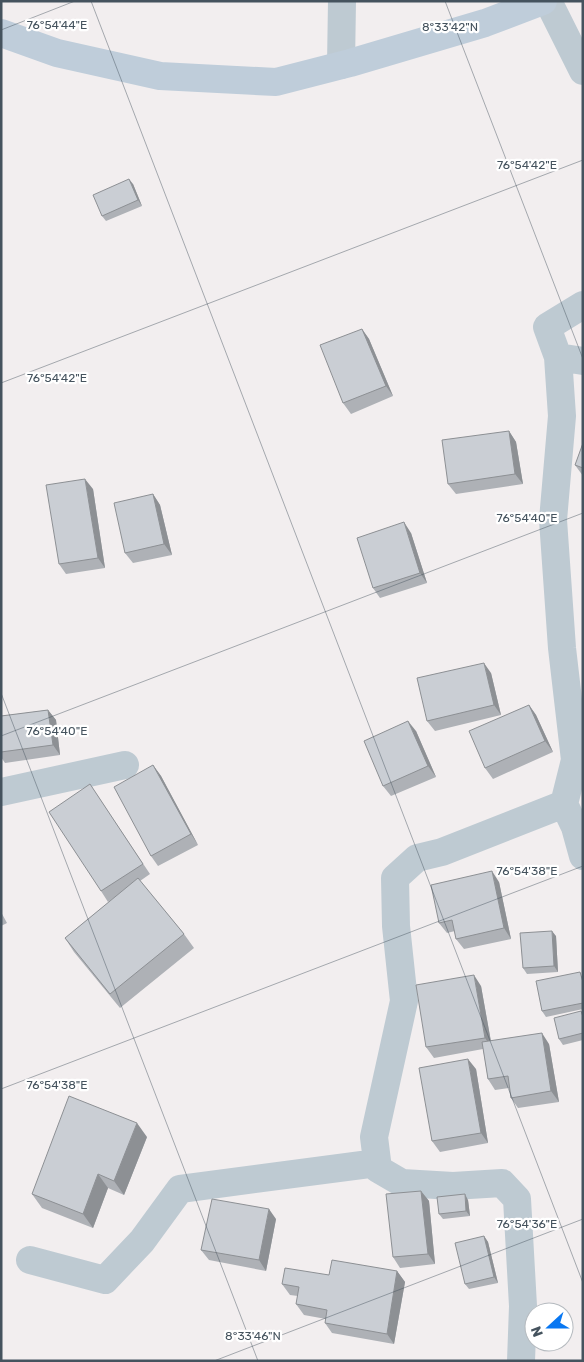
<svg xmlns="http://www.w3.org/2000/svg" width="584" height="1362" font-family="Rubik,sans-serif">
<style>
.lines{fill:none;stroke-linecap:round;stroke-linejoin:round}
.minor{stroke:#becad2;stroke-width:28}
.secondary{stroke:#bfcdda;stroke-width:28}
.wall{fill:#aeb1b6}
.shaded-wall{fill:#8d9094}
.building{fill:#caced4;stroke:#8d9094}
.ticks{fill:none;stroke:#45535e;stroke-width:1;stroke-opacity:0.45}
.ticks-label{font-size:12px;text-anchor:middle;fill:#45535e;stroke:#fff;stroke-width:4.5;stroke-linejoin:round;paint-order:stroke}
</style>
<rect width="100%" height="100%" fill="#f2eeef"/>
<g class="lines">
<!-- minor -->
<path class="minor" d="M 548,1 L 583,71
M 341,65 L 342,1
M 558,357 L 583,361
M 1,792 L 125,765
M 564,804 L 575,827 L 583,856
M 30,1260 L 105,1280 L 142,1241 L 180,1189 L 377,1163
M 521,1361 L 523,1306 L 517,1199 L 502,1183 L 453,1186 L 402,1183 L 378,1169 L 374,1137 L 404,1001 L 396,926 L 395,878 L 417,858 L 442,852 L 564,804 L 575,760 L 562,648 L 553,520 L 562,416 L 558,357 L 547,327 L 583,305"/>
<!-- secondary -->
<path class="secondary" d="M 1,33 L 57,53 L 160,76 L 276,82 L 350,63 L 485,23 L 543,1"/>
</g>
<!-- wall -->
<path class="wall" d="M 133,184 L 142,206 L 106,221 L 102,216 Z
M 362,329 L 369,339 L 393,396 L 351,414 L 343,403 Z
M 509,431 L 516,442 L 523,484 L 456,494 L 448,484 Z
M 583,443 L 583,476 L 575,465 Z
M 93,489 L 105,568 L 66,574 L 59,564 Z
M 153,494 L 160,505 L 172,555 L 133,563 L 125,553 Z
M 411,533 L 427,583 L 380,598 L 373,588 Z
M 1,668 L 2,669 L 2,716 L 48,710 L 56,720 L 60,755 L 5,763 L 1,757 Z
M 491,673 L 501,715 L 435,731 L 427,721 Z
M 529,705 L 536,715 L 553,752 L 493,779 L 485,768 Z
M 416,731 L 436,777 L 391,796 L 383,786 Z
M 153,765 L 161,776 L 198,845 L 158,866 L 151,856 Z
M 97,795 L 150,874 L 140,881 L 184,934 L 194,948 L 120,1008 L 74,952 L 65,938 L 114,898 L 108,902 L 101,891 Z
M 499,882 L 511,939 L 464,949 L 456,939 L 455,931 L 447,933 L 439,923 Z
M 1,912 L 7,923 L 1,926 Z
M 556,936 L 558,972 L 527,974 L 523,968 Z
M 583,975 L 583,1009 L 546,1017 L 542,1011 Z
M 481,986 L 491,1041 L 549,1044 L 559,1102 L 518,1108 L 511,1098 L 509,1088 L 495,1090 L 488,1079 L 483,1049 L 434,1058 L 426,1047 Z
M 581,1011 L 583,1013 L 583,1040 L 563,1045 L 559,1039 Z
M 476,1069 L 488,1143 L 440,1152 L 432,1141 Z
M 147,1137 L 124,1195 L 108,1188 L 93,1228 L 42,1208 L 32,1194 Z
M 421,1191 L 429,1201 L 435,1264 L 400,1268 L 393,1257 Z
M 468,1200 L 470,1216 L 443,1219 L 439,1214 Z
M 276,1219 L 266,1271 L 209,1260 L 201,1250 Z
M 484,1236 L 488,1242 L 498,1283 L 469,1289 L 465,1284 Z
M 397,1271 L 405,1282 L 394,1344 L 332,1333 L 325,1323 L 326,1319 L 304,1315 L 296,1304 L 298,1296 L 290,1295 L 282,1284 L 329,1275 Z"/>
<!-- shaded-wall -->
<path class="shaded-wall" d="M 129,179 L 133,184 L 142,206 L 138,200 Z
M 362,329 L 369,339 L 393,396 L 386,386 Z
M 509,431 L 516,442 L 523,484 L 515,474 Z
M 85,479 L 93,489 L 105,568 L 98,558 Z
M 153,494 L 160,505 L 172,555 L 164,544 Z
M 404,522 L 411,533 L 427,583 L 420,573 Z
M 484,663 L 491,673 L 501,715 L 494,705 Z
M 1,668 L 2,669 L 2,721 L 1,720 Z
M 529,705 L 536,715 L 553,752 L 545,741 Z
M 48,710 L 56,720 L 60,755 L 53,745 Z
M 408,721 L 416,731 L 436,777 L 428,766 Z
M 153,765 L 161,776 L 198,845 L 191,834 Z
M 492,871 L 499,882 L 511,939 L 504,928 Z
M 552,931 L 556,936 L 558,972 L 554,966 Z
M 474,975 L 481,986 L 492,1048 L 485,1038 Z
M 542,1033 L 549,1044 L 559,1102 L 551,1091 Z
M 468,1059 L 476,1069 L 488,1143 L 481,1133 Z
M 137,1123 L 147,1137 L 124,1195 L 114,1181 Z
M 98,1174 L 108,1188 L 93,1228 L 83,1214 Z
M 421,1191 L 429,1201 L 435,1264 L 428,1254 Z
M 465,1194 L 468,1200 L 470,1216 L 466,1211 Z
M 269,1209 L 276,1219 L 266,1271 L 259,1260 Z
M 484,1236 L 488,1242 L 498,1283 L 494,1277 Z
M 397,1271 L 405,1282 L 394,1344 L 387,1334 Z"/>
<!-- building -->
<path class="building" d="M 129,179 L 138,200 L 102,216 L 93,195 Z
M 362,329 L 386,386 L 343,403 L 320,345 Z
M 509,431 L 515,474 L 448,484 L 442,440 Z
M 583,443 L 583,468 L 575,465 Z
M 85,479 L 98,558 L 59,564 L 46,485 Z
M 153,494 L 164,544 L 125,553 L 114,503 Z
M 404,522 L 420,573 L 373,588 L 357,538 Z
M 484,663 L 494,705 L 427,721 L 417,678 Z
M 529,705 L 545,741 L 485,768 L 469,731 Z
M 48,710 L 53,745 L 1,752 L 1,716 Z
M 408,721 L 428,766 L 383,786 L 364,741 Z
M 153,765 L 191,834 L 151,856 L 114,787 Z
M 90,784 L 143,864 L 101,891 L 49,812 Z
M 492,871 L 504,928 L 456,939 L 452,920 L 439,923 L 431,885 Z
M 138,878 L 184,934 L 110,994 L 65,938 Z
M 552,931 L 554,966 L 523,968 L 520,933 Z
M 580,972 L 583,982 L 583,1003 L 542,1011 L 536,981 Z
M 474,975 L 485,1038 L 426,1047 L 416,985 Z
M 581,1011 L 583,1017 L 583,1033 L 559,1039 L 554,1018 Z
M 542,1033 L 551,1091 L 511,1098 L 508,1076 L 488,1079 L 482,1042 Z
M 468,1059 L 481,1133 L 432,1141 L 419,1068 Z
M 69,1096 L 137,1123 L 114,1181 L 98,1174 L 83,1214 L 32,1194 Z
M 421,1191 L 428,1254 L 393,1257 L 386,1194 Z
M 465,1194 L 466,1211 L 439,1214 L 437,1197 Z
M 212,1199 L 269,1209 L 259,1260 L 201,1250 Z
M 484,1236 L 494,1277 L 465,1284 L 455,1243 Z
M 332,1260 L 397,1271 L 387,1334 L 325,1323 L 327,1310 L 296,1304 L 299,1287 L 282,1284 L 285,1268 L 329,1275 Z"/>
<!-- ticks -->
<path class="ticks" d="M 91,1 L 583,1283M 445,1 L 583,359M 1,30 L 75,1M 1,383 L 583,160M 1,693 L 258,1361M 1,736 L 583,513M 1,1089 L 583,866M 214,1361 L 583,1219"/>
<g class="ticks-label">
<text x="57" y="29">76°54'44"E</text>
<text x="450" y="31">8°33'42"N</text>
<text x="527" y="169">76°54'42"E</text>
<text x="57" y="382">76°54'42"E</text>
<text x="527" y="522">76°54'40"E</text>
<text x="57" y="735">76°54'40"E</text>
<text x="527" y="875">76°54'38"E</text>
<text x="57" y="1089">76°54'38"E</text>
<text x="527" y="1228">76°54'36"E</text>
<text x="253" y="1340">8°33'46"N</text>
</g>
<!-- border -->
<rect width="584" height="1362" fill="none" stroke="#45535e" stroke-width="5"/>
<!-- north arrow -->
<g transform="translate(549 1327) rotate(249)"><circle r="24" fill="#ffffff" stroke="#b5babf"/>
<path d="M0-4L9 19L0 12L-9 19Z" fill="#0877f2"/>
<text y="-8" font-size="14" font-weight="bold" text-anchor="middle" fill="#45535e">N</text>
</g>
</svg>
